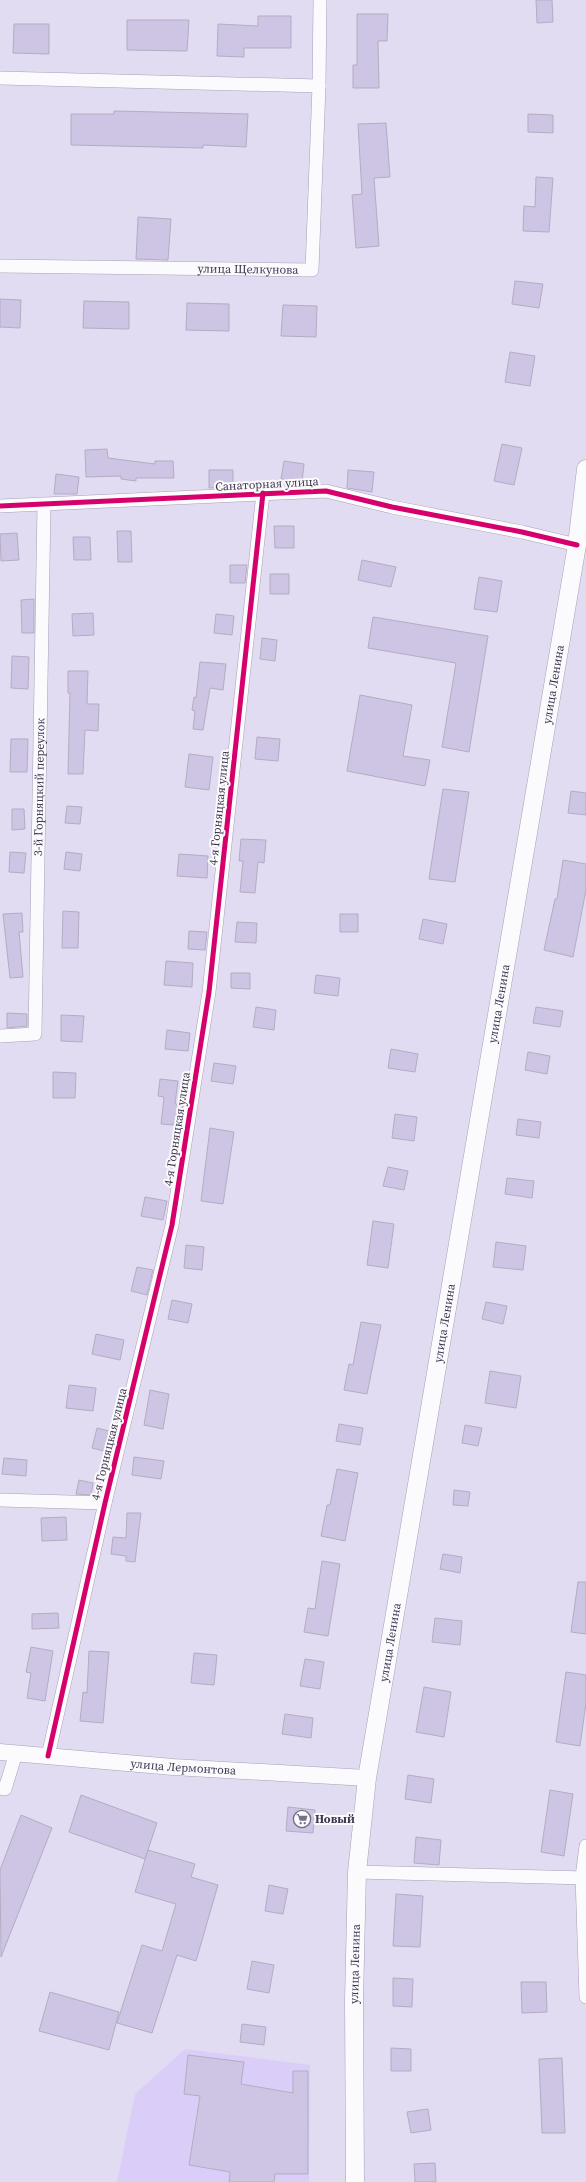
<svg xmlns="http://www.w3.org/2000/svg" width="586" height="2182" font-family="'Source Serif 4',serif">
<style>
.built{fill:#dacef9}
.building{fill:#cec4e4;stroke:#b3adc3}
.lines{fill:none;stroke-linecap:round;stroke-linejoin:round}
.minor-casing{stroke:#a7a0b6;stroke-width:14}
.tertiary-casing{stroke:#a7a0b6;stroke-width:17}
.secondary-casing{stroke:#a7a0b6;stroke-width:19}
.minor{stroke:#fbfafd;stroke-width:13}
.tertiary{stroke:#fbfafd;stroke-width:16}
.secondary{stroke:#fbfafd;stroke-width:18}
.cycleway-casing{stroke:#fbfbfb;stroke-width:8}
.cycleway{stroke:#d6006c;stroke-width:5}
.labels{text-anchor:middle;stroke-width:4;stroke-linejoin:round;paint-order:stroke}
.street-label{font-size:12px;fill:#3e3651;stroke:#fbfbfb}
.poi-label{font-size:12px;font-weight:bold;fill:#3e3651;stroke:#fbfbfb;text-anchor:start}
</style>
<rect width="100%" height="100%" fill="#e2dcf3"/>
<!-- built -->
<path class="built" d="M 185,2049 L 310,2065 L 309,2182 L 117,2182 L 135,2094 Z"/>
<!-- building -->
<path class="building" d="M 536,0 L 552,0 L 553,22 L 537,23 Z
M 357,14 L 388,14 L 387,41 L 378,41 L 379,88 L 353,88 L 353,65 L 357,65 Z
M 258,16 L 291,16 L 291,48 L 244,48 L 244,57 L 217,56 L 218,24 L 258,26 Z
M 127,20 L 189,20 L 187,51 L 127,50 Z
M 14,24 L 49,24 L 49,54 L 13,53 Z
M 114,111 L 248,114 L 246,147 L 203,145 L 203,148 L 71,145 L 71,114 L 114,114 Z
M 528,114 L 553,115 L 553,133 L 528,132 Z
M 386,123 L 390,177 L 374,178 L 379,246 L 356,248 L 352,195 L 362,194 L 358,124 Z
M 536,177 L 553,178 L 549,232 L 523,231 L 524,206 L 535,207 Z
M 138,217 L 171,219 L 168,260 L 136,259 Z
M 515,281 L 543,284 L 539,308 L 512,304 Z
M 0,299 L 21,300 L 20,328 L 0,327 Z
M 84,301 L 129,302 L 129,329 L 83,328 Z
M 187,303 L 229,304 L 229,331 L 186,330 Z
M 283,305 L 317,306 L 316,337 L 281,336 Z
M 510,352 L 535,356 L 530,386 L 505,382 Z
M 502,444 L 522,448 L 514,485 L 494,481 Z
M 107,449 L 108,458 L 155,464 L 155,461 L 173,461 L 174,478 L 136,478 L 136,481 L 121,479 L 121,476 L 86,477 L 85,450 Z
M 284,461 L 304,464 L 302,482 L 281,479 Z
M 209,470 L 233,470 L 233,487 L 209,488 Z
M 348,470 L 374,472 L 372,492 L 347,488 Z
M 56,474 L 79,477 L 77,494 L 54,494 Z
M 274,526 L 294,526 L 294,548 L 275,548 Z
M 117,531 L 131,531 L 132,562 L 118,562 Z
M 17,533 L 19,560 L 1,561 L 0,534 Z
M 73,537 L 90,537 L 91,560 L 74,560 Z
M 362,560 L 396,567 L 391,587 L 358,580 Z
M 230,565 L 247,565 L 245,583 L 230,583 Z
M 270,574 L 289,574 L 289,594 L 270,594 Z
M 479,577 L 502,581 L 497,612 L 474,609 Z
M 34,599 L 34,633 L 22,633 L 21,600 Z
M 93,613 L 94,635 L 73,636 L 72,614 Z
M 216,614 L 234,616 L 232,635 L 214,633 Z
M 373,617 L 488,636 L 469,752 L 442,747 L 456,663 L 368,648 Z
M 262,638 L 277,640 L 275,661 L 260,659 Z
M 12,656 L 29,657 L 28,689 L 11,688 Z
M 200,662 L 226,664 L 223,690 L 210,688 L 203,730 L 193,729 L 195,711 L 192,710 L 194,697 L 196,698 Z
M 68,671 L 88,671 L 87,704 L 99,704 L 98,731 L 85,730 L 83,774 L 68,774 L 70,693 L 68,693 Z
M 360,695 L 412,705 L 403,756 L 430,760 L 425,786 L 347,771 Z
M 257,737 L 280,739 L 278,761 L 255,759 Z
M 11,739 L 28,739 L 27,772 L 10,772 Z
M 189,754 L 213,757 L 209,790 L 185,787 Z
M 443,789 L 469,792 L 455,882 L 429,879 Z
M 571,791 L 586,793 L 586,815 L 568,813 Z
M 67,806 L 82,807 L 80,824 L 65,823 Z
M 12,809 L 24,809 L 25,829 L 12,830 Z
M 241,839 L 266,840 L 264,863 L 258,862 L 255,893 L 240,892 L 243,861 L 239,861 Z
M 10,852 L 26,853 L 24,873 L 9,872 Z
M 66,852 L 82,854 L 80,871 L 64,869 Z
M 179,854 L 208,856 L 207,878 L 177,876 Z
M 563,860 L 586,864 L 586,890 L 573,957 L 544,950 L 555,899 L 557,899 Z
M 63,911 L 79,912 L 78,948 L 62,948 Z
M 22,913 L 23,932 L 19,932 L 23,977 L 10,978 L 3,914 Z
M 340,914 L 358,914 L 358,932 L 340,932 Z
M 423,919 L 447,924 L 443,944 L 419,939 Z
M 237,922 L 257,923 L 256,943 L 235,942 Z
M 189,931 L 207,932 L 205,950 L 188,949 Z
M 166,961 L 193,963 L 192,987 L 164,985 Z
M 231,973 L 250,973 L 250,989 L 231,988 Z
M 316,975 L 340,978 L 338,996 L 314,993 Z
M 256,1007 L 276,1010 L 274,1030 L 253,1027 Z
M 536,1007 L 563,1011 L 560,1027 L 533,1023 Z
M 7,1013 L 27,1014 L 27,1026 L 7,1028 Z
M 61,1015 L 84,1016 L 82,1042 L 61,1041 Z
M 167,1030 L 190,1033 L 188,1051 L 165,1049 Z
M 391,1049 L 418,1054 L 415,1072 L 388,1068 Z
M 528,1052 L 550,1056 L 547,1074 L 525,1070 Z
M 214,1063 L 236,1066 L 233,1084 L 211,1081 Z
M 53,1072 L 76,1073 L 75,1098 L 53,1098 Z
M 160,1079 L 178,1081 L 175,1104 L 183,1105 L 180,1123 L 173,1123 L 173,1125 L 161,1124 L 164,1097 L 158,1096 Z
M 395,1114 L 417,1117 L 414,1141 L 392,1138 Z
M 518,1119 L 541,1122 L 539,1138 L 516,1135 Z
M 210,1128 L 234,1132 L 223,1204 L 201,1201 Z
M 388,1167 L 408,1171 L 404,1190 L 383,1186 Z
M 507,1178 L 534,1181 L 532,1198 L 505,1194 Z
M 145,1197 L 167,1201 L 163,1220 L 141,1216 Z
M 373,1221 L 394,1224 L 388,1268 L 367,1265 Z
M 496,1242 L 526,1246 L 523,1270 L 493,1267 Z
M 186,1245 L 204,1247 L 202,1270 L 184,1268 Z
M 137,1267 L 153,1270 L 147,1295 L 131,1291 Z
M 172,1300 L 192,1304 L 188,1323 L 168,1319 Z
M 486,1302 L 507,1306 L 503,1324 L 482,1319 Z
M 361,1322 L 381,1325 L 367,1394 L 344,1390 L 349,1364 L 353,1365 Z
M 96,1334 L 124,1340 L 120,1360 L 92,1354 Z
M 490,1371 L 521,1376 L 516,1408 L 485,1403 Z
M 69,1385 L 96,1388 L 93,1411 L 66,1408 Z
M 150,1390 L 169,1394 L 163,1429 L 144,1425 Z
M 339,1424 L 363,1428 L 360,1445 L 336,1441 Z
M 465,1425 L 482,1428 L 478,1446 L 462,1443 Z
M 97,1428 L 109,1431 L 104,1451 L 92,1448 Z
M 134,1457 L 164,1461 L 161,1479 L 132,1475 Z
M 4,1458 L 27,1460 L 26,1476 L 2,1474 Z
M 337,1469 L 358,1473 L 345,1541 L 321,1536 L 327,1505 L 330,1505 Z
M 79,1480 L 93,1483 L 91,1495 L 76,1494 Z
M 454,1490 L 470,1492 L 468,1506 L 453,1505 Z
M 127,1513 L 141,1513 L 135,1562 L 126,1561 L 126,1556 L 111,1554 L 113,1537 L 126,1538 Z
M 66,1517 L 67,1540 L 42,1541 L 41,1518 Z
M 443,1554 L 462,1557 L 460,1573 L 440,1569 Z
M 322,1561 L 340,1564 L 328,1636 L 304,1632 L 308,1608 L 315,1609 Z
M 578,1582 L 586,1582 L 586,1634 L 571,1632 Z
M 58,1613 L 59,1628 L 32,1629 L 32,1614 Z
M 435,1618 L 462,1621 L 460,1645 L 432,1642 Z
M 31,1647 L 53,1651 L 45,1701 L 27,1698 L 31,1673 L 26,1672 Z
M 89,1651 L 109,1652 L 103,1723 L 80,1721 L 83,1692 L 87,1693 Z
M 194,1653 L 217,1655 L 214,1685 L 191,1683 Z
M 305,1659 L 324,1662 L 320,1689 L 300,1686 Z
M 566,1672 L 586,1675 L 586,1703 L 580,1746 L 556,1742 Z
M 424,1687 L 451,1692 L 444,1737 L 416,1732 Z
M 285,1714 L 313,1718 L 311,1738 L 282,1734 Z
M 408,1775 L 434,1779 L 431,1803 L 405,1799 Z
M 550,1790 L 573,1794 L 564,1856 L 541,1852 Z
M 81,1795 L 157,1823 L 145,1859 L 69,1832 Z
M 288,1807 L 315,1810 L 313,1833 L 286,1831 Z
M 21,1815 L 52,1828 L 1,1957 L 0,1870 Z
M 416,1837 L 441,1840 L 439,1865 L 414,1863 Z
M 148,1850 L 195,1864 L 191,1877 L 218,1885 L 196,1961 L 177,1955 L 152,2033 L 117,2023 L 142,1945 L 162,1951 L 176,1904 L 135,1892 Z
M 269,1885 L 288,1889 L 283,1914 L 265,1911 Z
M 396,1894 L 423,1896 L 420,1947 L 393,1946 Z
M 252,1961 L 274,1965 L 269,1993 L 247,1989 Z
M 393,1978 L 413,1979 L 412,2007 L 393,2006 Z
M 521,1982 L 546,1982 L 547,2012 L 522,2013 Z
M 50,1992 L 119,2012 L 109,2050 L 39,2031 Z
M 242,2024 L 266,2027 L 264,2045 L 240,2042 Z
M 391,2048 L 411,2049 L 411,2071 L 391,2071 Z
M 188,2055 L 244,2062 L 241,2084 L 293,2093 L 293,2071 L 308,2071 L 308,2174 L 275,2174 L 274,2182 L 229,2182 L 230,2172 L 189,2165 L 200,2096 L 184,2094 Z
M 562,2058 L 565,2133 L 542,2133 L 539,2059 Z
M 428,2109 L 431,2130 L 411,2133 L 407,2112 Z
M 435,2163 L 436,2182 L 415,2182 L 414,2164 Z"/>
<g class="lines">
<defs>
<g id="minor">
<path d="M 0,78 L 319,86"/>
<path id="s1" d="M 0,266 L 312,270 L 319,86 L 320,0"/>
<path d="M 0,506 L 326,491 L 392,507 L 522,532 L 577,545"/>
<path id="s2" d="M 0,1036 L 35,1034 L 44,505"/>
<path d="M 0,1500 L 105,1503"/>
<path d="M 48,1756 L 105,1503 L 172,1225 L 209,992 L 263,493"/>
<path d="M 0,1788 L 5,1789 L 16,1753"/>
<path d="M 586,1846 L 582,1877 L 586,1997"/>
<path d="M 357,1872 L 586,1878"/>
</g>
<g id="tertiary">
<path id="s3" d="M 0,1752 L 173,1767 L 367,1778"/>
</g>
<g id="secondary">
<path id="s4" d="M 355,2182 L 354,2000 L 357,1872 L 367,1778 L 577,545 L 586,469"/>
</g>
</defs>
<!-- minor casing -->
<use href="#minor" class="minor-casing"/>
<!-- tertiary casing -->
<use href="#tertiary" class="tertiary-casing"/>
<!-- secondary casing -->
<use href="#secondary" class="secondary-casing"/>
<!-- minor -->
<use href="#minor" class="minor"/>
<!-- tertiary -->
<use href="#tertiary" class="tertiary"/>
<!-- secondary -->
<use href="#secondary" class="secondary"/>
<defs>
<path id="cycleway" d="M 0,506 L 326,491 L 392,507 L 522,532 L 577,545
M 48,1756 L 105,1503 L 172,1225 L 209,992 L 263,493"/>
</defs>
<!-- cycleway casing -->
<use href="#cycleway" class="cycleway-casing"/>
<!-- cycleway -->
<use href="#cycleway" class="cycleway"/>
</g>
<!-- icons -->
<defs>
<symbol id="supermarket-ring" viewBox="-11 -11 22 22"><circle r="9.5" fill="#fbfbfb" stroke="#77708a" stroke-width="1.5"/><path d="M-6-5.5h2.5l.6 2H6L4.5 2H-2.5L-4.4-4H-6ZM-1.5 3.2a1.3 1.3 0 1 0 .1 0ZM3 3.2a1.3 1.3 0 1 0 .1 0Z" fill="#77708a"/></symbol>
</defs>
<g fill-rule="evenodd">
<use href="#supermarket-ring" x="292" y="1809" width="20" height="20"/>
</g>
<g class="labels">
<!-- street labels -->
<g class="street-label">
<text dy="4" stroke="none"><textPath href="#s1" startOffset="248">улица Щелкунова</textPath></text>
<text transform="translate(267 484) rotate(-3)" y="4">Санаторная улица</text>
<text dy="4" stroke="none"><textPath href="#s4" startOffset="1514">улица Ленина</textPath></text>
<text dy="4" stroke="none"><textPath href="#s2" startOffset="282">3-й Горняцкий переулок</textPath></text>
<text transform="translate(219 808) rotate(-84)" y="4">4-я Горняцкая улица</text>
<text dy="4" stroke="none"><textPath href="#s4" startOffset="1190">улица Ленина</textPath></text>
<text transform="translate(177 1129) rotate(-81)" y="4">4-я Горняцкая улица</text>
<text dy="4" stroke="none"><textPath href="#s4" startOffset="866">улица Ленина</textPath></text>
<text transform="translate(109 1444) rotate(-76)" y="4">4-я Горняцкая улица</text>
<text dy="4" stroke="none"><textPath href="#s4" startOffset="542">улица Ленина</textPath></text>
<text dy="4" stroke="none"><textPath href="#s3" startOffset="184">улица Лермонтова</textPath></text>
<text dy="4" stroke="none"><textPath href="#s4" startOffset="218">улица Ленина</textPath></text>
</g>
<!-- poi labels -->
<g class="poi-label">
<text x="315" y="1823">Новый</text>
</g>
</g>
</svg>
